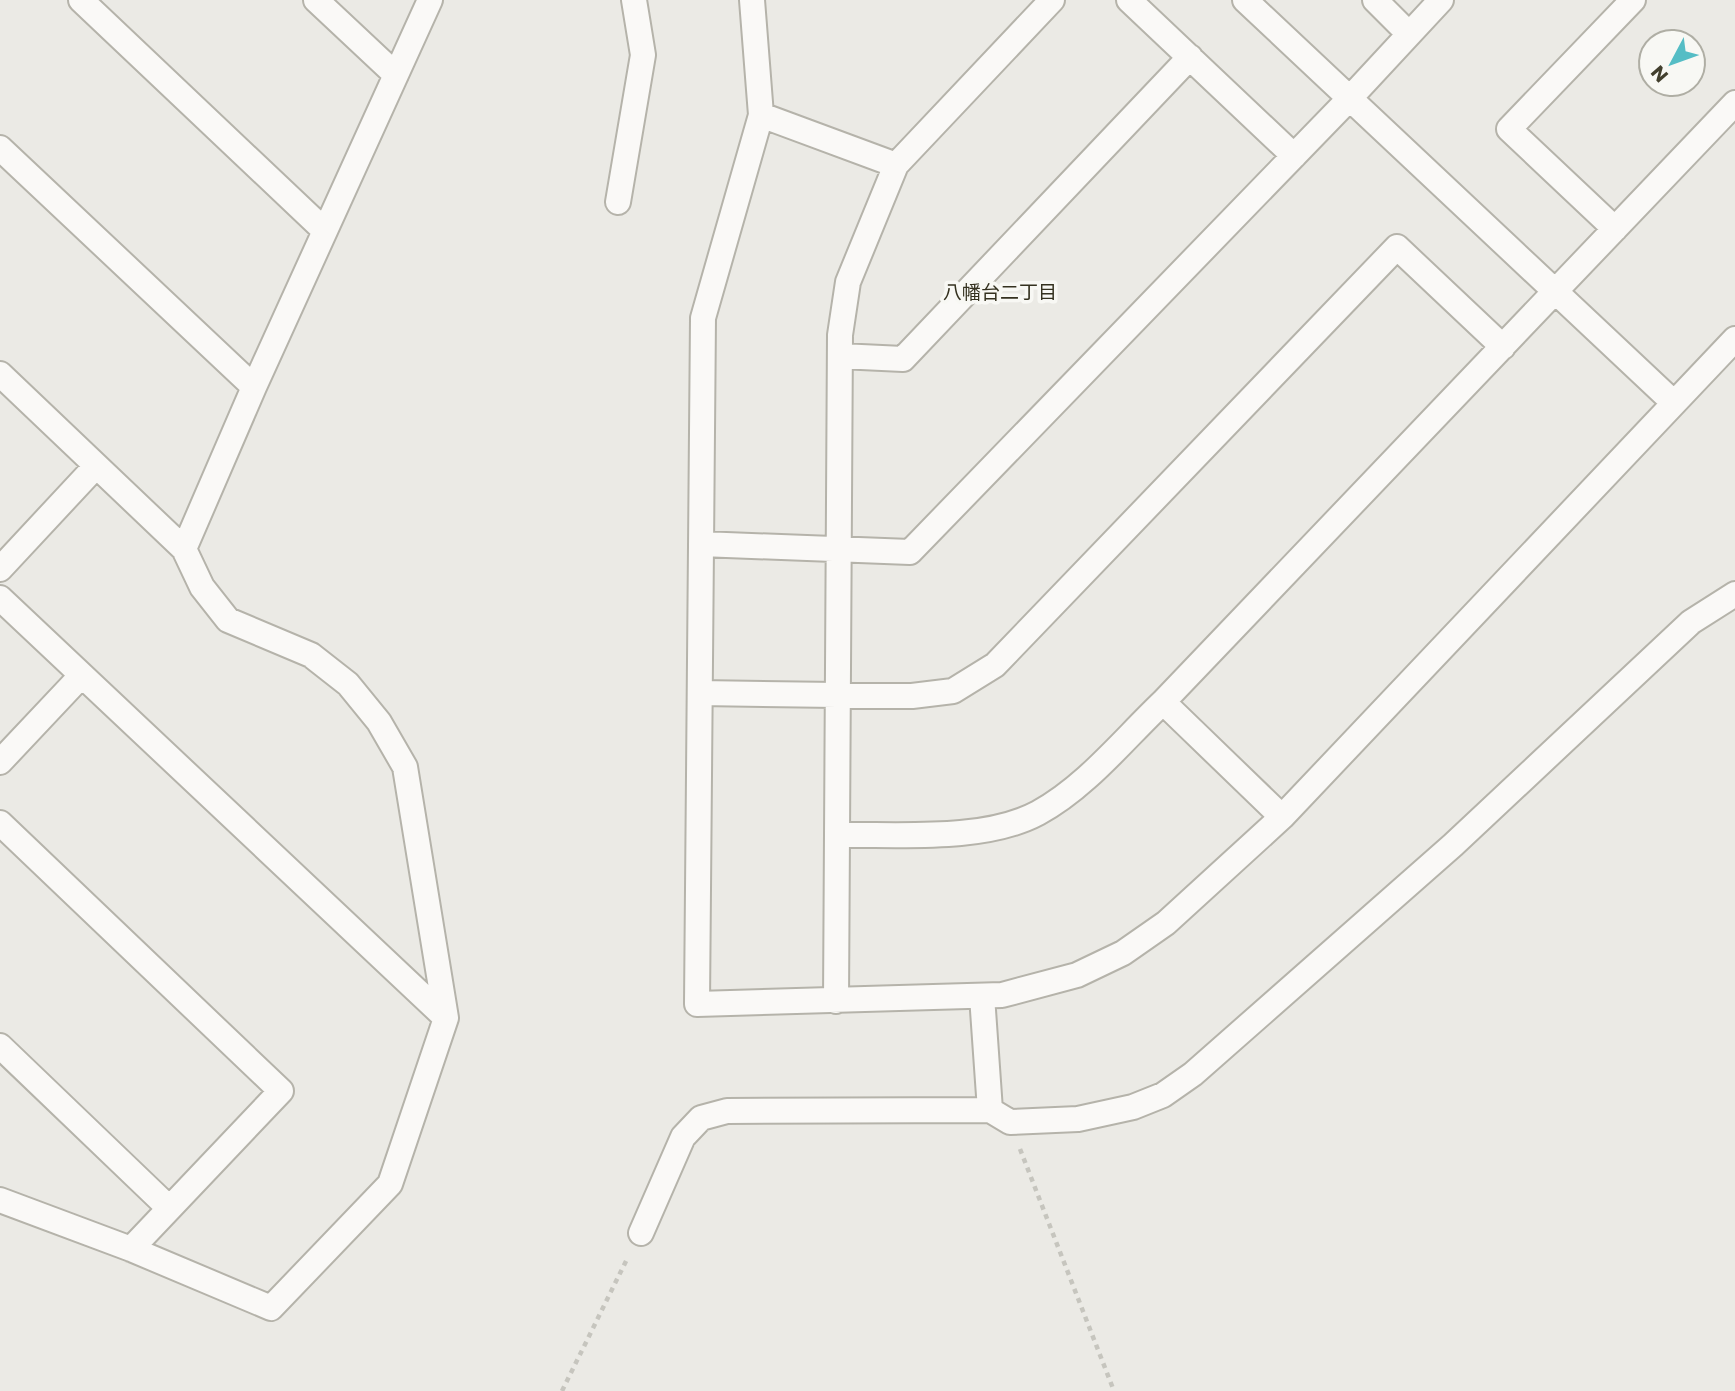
<svg xmlns="http://www.w3.org/2000/svg" width="1735" height="1391" font-family="Poppins,'Noto Sans JP',sans-serif">
<style>
.lines{fill:none;stroke-linecap:round;stroke-linejoin:round}
.street-casing{stroke:#b5b3aa;stroke-width:28}
.path{stroke:#c6c5be;stroke-width:4.5;stroke-dasharray:5 5;stroke-linecap:butt}
.street{stroke:#faf9f7;stroke-width:24}
.labels{text-anchor:middle;stroke-width:7;stroke-linejoin:round;paint-order:stroke}
.neighbourhood-label{font-size:19px;fill:#34311f;stroke:#f8f8f4}
</style>
<rect width="100%" height="100%" fill="#ebeae5"/>
<g class="lines">
<defs>
<path id="street" d="M 81,0 L 325,231
M 316,0 L 396,75
M 752,0 L 761,115 L 703,318 L 697,1004 L 1002,995 L 1077,975 L 1123,953 L 1166,923 L 1282,817 L 1735,339
M 1129,0 L 1294,156
M 1245,0 L 1674,403
M 1375,0 L 1409,34
M 761,115 L 896,165
M 0,148 L 254,387
M 618,202 L 643,55 L 634,0
M 1615,229 L 1509,129 L 1633,0
M 840,356 L 903,359 L 1190,57
M 0,374 L 184,549 L 202,587 L 228,620 L 311,655 L 348,684 L 379,722 L 405,767 L 446,1018 L 390,1184 L 271,1308 L 131,1249 L 0,1200
M 701,544 L 910,552 L 1351,97 L 1441,0
M 184,549 L 254,387 L 430,0
M 0,569 L 96,466
M 0,598 L 446,1018
M 700,693 L 912,696 L 953,691 L 995,665 L 1397,247 L 1503,347
M 1163,702 L 1282,817
M 0,762 L 81,676
M 0,823 L 281,1091 L 131,1249
M 837,835 C 898,834 984,842 1038,813 C 1086,787 1124,739 1163,702 L 1735,103
M 982,996 L 990,1110
M 836,1001 L 840,335 L 848,282 L 896,165 L 1052,0
M 0,1046 L 169,1208
M 641,1233 L 683,1137 L 701,1118 L 727,1111 L 990,1110 L 1010,1122 L 1078,1119 L 1133,1107 L 1163,1095 L 1193,1074 L 1453,845 L 1691,622 L 1735,594"/>
</defs>
<!-- street casing -->
<use href="#street" class="street-casing"/>
<!-- path -->
<path class="path" d="M 1020,1149 L 1114,1391
M 562,1391 L 628,1257"/>
<!-- street -->
<use href="#street" class="street"/>
</g>
<g class="labels">
<!-- neighbourhood labels -->
<g class="neighbourhood-label">
<text x="1000" y="299">八幡台二丁目</text>
</g>
</g>
<!-- north arrow -->
<g transform="translate(1672 63) rotate(229)"><circle r="33" fill="#f8f8f4" stroke="#afaea4" stroke-width="2"/>
<path d="M0-5L12 26L0 18L-12 26Z" fill="#55bdc5"/>
<text y="-10" font-size="19" font-weight="bold" text-anchor="middle" fill="#423f2d">N</text>
</g>
</svg>
